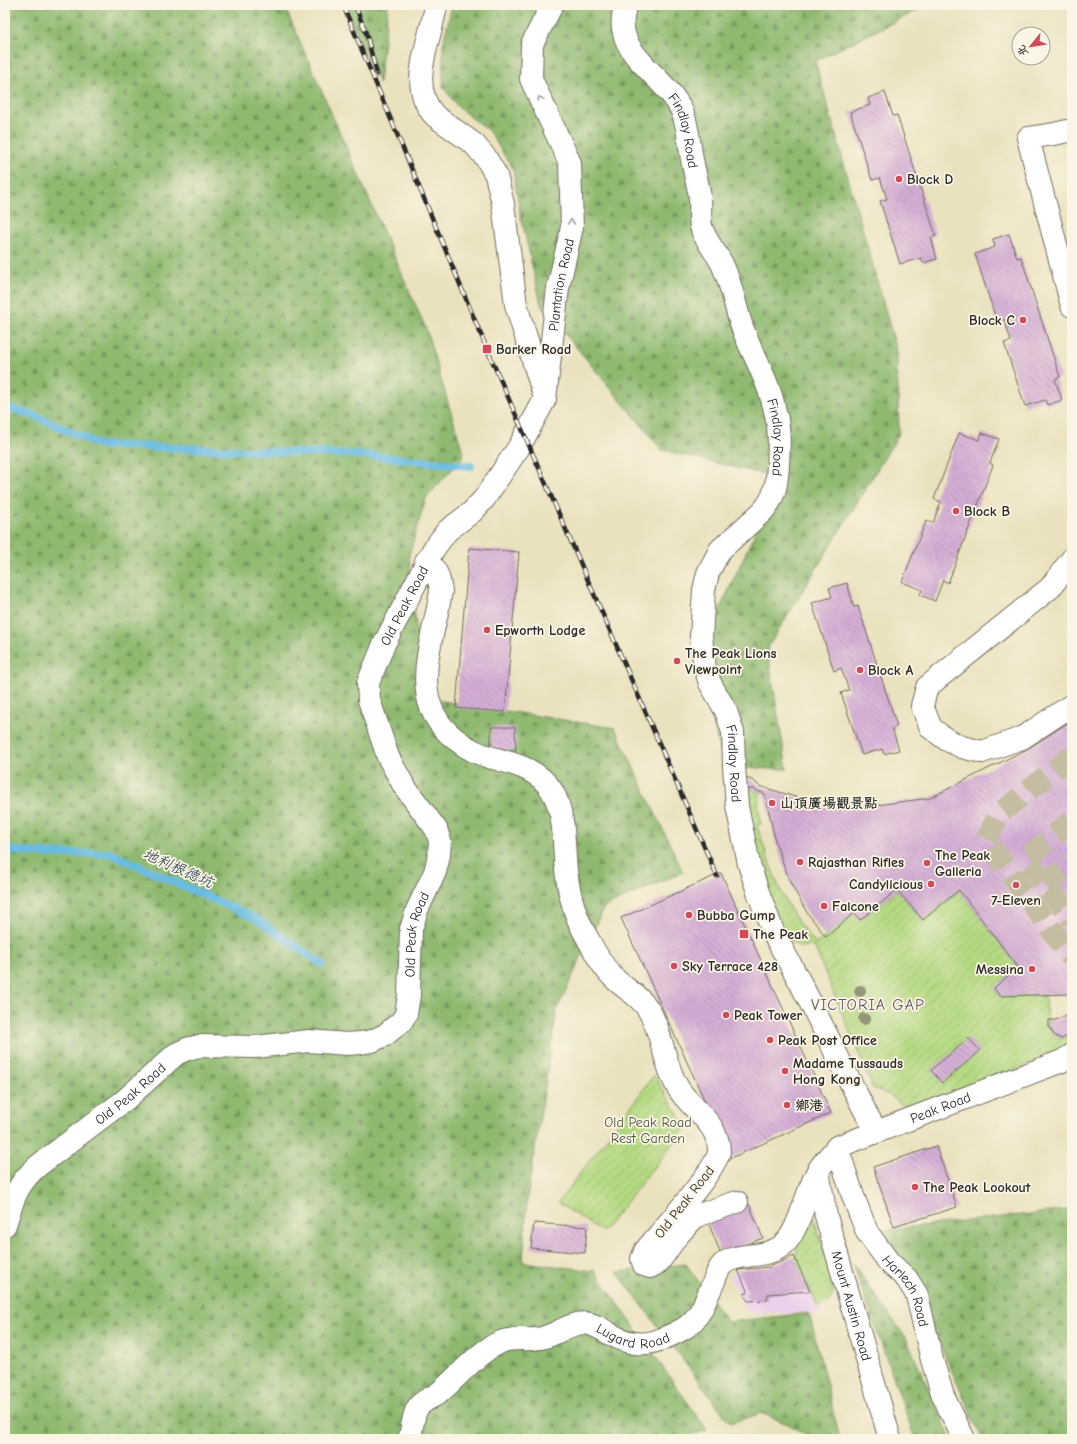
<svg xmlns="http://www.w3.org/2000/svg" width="1077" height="1444" font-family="'Comic Neue','LXGW WenKai TC',sans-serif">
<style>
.built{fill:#ebd1ec}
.forest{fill:url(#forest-firs);stroke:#5d724d}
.garden{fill:url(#garden-furrows);stroke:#708256}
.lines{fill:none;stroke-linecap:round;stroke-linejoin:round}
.stream{stroke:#67bbe3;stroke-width:8}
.building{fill:url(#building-back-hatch)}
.minor-tunnel{stroke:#c4bda1;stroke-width:22;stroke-dasharray:22 11;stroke-linecap:butt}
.minor-casing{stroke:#6e6b5e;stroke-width:24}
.minor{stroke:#fff;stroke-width:22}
.rail-casing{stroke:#2b2b2b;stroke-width:4.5}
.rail{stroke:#fcf5e5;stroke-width:3;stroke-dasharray:9;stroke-linecap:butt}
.tree{fill:#949579}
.oneway{stroke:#a0a0a0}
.poi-dot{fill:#d1495b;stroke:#fcf5e5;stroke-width:1.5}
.labels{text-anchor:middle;stroke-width:3.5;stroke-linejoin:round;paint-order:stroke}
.street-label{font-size:14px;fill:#2b2b2b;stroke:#fcf5e5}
.poi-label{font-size:14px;font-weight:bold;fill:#2b2b2b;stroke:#fcf5e5;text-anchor:start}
.park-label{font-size:14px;fill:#4d5640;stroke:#fcf5e5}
.water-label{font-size:15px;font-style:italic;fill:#3d5662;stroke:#fcf5e5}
.quarter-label{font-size:16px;letter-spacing:1px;fill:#665967;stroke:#fcf5e5}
</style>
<defs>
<pattern id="forest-firs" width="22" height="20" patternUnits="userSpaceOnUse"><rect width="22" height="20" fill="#8fb96f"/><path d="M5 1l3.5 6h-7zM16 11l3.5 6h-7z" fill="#75975b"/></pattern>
<pattern id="garden-furrows" width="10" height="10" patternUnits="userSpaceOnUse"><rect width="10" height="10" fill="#b4d981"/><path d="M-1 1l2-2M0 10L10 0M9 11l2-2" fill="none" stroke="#9bba70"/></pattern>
<pattern id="building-back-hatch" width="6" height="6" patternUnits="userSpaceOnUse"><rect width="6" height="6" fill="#d5afd6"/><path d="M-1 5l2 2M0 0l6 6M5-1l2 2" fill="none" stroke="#ad8fae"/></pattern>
</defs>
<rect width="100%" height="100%" fill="#fcf5e5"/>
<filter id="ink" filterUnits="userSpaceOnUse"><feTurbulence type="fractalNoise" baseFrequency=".025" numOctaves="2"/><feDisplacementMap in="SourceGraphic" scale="8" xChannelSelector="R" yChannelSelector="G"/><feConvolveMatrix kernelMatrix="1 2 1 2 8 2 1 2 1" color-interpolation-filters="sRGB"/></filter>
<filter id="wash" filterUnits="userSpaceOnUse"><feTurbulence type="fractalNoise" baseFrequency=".012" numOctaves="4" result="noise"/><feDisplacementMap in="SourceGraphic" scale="16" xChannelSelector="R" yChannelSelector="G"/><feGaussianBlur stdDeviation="0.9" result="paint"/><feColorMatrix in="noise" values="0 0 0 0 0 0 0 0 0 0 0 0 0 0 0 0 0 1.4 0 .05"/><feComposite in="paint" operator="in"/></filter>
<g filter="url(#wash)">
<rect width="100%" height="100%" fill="#eae2be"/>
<!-- built -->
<path class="built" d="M 794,1256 L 821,1314 L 747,1312 L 729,1277 L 738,1270 L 769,1267 Z"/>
<!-- forest -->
<path class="forest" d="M 5,5 L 284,5 L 426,329 L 464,456 L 426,498 L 409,555 L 423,698 L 615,728 L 683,872 L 604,907 L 557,1010 L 527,1200 L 523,1262 L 595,1271 L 707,1430 L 679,1439 L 5,1439 Z
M 343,5 L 388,5 L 379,83 Z
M 452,5 L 924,5 L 924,7 L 815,61 L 897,351 L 899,434 L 767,649 L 787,769 L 724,768 L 697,659 L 780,478 L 662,450 L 541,305 L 520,212 L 513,169 L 489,131 L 459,108 L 443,87 L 443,44 Z
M 1072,1205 L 1072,1439 L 982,1439 L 931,1324 L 884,1230 L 1066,1210 Z
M 686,1264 L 728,1322 L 809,1313 L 840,1439 L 812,1439 L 794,1427 L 762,1413 L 730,1423 L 617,1272 Z
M 853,1264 L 906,1338 L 951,1439 L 915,1439 Z"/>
<!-- garden -->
<path class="garden" d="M 740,789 L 753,789 L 761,793 L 758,803 L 761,824 L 757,826 C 772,871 783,908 816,944 L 854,913 L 861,920 L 897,890 L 923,920 L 959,890 L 1018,967 L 994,989 L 1000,996 L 1044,995 L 1049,1027 L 1054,1035 L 1061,1039 L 1071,1035 L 1072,1048 L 908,1111 C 897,1099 887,1093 873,1088 L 814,946 L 798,947 L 784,936 L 765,887 Z
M 654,1075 L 686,1127 L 603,1232 L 558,1203 Z
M 814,1218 L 830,1273 L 833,1293 L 830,1301 L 818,1307 L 795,1260 L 797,1249 L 810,1219 Z"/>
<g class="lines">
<!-- stream -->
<path class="stream" d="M 5,407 L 33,415 L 100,445 L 365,455 L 471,466
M 5,850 L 50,854 L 110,853 L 255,918 L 322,964"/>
</g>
<g id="blocks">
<!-- building -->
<path class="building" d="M 885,92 L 893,116 L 897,115 L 936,236 L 931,237 L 937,259 L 923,263 L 921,258 L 900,264 L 880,201 L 887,199 L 880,178 L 872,180 L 850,112 L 870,105 L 868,98 Z
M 1009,234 L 1017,258 L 1021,257 L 1060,377 L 1055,379 L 1062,400 L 1047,405 L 1045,400 L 1025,406 L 1004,343 L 1011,341 L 1004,319 L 997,322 L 975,254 L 995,247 L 993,239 Z
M 959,433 L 979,440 L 982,433 L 999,439 L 990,463 L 993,465 L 948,583 L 943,580 L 935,601 L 920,595 L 922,590 L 902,582 L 926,521 L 933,523 L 941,502 L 934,499 Z
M 469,548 L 519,552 L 505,712 L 456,708 Z
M 847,583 L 854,607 L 858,606 L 897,726 L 892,728 L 899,750 L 884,754 L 882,749 L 862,755 L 841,693 L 849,690 L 841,668 L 834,671 L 812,603 L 832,597 L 829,588 Z
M 1072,720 L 1072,994 L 1000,996 L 994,988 L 1018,967 L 959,890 L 923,920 L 897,890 L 860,920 L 854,913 L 826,937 L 806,911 L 790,882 L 776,844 L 765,794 L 753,789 L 740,789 L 739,775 L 754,781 L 759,786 L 839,810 L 930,798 L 1029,748 Z
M 491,727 L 515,727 L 516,750 L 491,750 Z
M 721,873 L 831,1113 L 731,1158 L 621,918 Z
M 1071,1007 L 1072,1034 L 1061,1039 L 1054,1035 L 1049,1027 L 1049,1020 L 1056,1020 L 1070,1013 Z
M 969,1038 L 980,1051 L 942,1083 L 931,1070 Z
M 936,1146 L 957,1207 L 894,1227 L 873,1167 Z
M 749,1204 L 763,1238 L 721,1254 L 708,1222 Z
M 534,1223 L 587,1227 L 585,1253 L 531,1248 Z
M 794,1256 L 810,1291 L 768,1294 L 767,1300 L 748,1301 L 743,1294 L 748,1293 L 738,1270 L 769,1267 Z"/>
</g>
</g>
<g filter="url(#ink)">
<use href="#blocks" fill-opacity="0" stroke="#6e6b5e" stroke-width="1"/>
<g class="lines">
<!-- minor-tunnel -->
<path class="minor-tunnel" d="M 1072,756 L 999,814 L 986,841 L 1072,958
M 1072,821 L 1026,858 L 1072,920
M 1045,885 L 1072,863"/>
<defs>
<g id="minor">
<path d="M 436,5 C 431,41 406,85 435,116 L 474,144 L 486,158 L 496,175 L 503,204 L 516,305 L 543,392"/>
<path id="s1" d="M 626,5 C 608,52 665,74 682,111 C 689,128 689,146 693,164 C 695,176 699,187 700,199 C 701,208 699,218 701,226 C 705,242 717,252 723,266 C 732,285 735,307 742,327 C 753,355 769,382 775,411 C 780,428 779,447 778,465 C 777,484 775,498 762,512 L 720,550 L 708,573 L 704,590 L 701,637 L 705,668 L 710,683 L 726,711 L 733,732 L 734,766 L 737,806 L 749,864 L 758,892 L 774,934 L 801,984 L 866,1113 L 876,1131"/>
<path d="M 1072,130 L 1054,134 L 1028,138 L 1072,306"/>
<path d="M 1072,559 L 1050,588 L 927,687 L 922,706 L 931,728 L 947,740 L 962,747 L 982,752 L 1022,738 L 1072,705"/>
<path d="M 426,561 C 437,569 439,578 441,591 C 434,641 405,699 454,738 C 466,748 482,756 497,759 C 518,765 540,771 552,791 C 566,814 563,844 566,870 C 569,895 575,918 588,939 C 595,952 603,968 615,979 C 625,989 640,996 648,1009 C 663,1033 663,1063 678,1088 C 691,1109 719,1123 719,1151 C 718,1168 659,1234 645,1251 L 642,1259 L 644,1265 L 650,1267 L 658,1263 L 661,1259 L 677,1236 L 692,1220 L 699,1215 L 737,1202"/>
<path id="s2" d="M 837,1147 L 853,1196 L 867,1232 L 888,1261 L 907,1279 L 917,1295 L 932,1360 L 943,1396 L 964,1439"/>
<path id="s3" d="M 818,1171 L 826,1216 L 890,1439"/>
<path id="s4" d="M 5,1225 C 13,1199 17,1183 39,1165 L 125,1100 L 176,1054 L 187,1049 L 199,1046 L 255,1047 L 309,1041 L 347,1044 L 360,1043 L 372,1041 L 385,1035 L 401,1022 L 406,1014 L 409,995 L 411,929 L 417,910 L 435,872 L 439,855 L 440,841 L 436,829 L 404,786 L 388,757 L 369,700 L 368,683 L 384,644 L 433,550 L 447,531 L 472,512 L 484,499 L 519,447 L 545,399 L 558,288 L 572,227 L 570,163 L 531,79 L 532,44 L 552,5"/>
<path id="s5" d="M 409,1439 C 413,1429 412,1416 418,1407 C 423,1400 434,1397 440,1392 C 457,1378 481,1349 501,1342 C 515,1336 531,1342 545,1337 C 559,1333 570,1323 585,1323 C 594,1324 602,1329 610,1334 C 638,1350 656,1344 683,1329 C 701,1319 706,1298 714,1281 C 716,1276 718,1269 722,1265 C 736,1251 767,1260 784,1244 C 800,1230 806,1190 818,1171 C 823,1162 831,1155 837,1147 L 1062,1061 L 1072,1055"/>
</g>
</defs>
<!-- minor casing -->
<use href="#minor" class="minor-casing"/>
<!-- minor -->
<use href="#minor" class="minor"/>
<defs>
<path id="rail" d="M 343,5 L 487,349 L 717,876
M 355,5 L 366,33 L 377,74"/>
</defs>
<!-- rail casing -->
<use href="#rail" class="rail-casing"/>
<!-- rail -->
<use href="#rail" class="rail"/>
</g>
<!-- trees -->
<g class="tree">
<circle cx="860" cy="991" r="6"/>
<circle cx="864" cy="1019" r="6"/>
</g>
<!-- one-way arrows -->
<defs><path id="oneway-chevron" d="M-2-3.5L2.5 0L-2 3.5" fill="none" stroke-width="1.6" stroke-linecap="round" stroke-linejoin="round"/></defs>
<g class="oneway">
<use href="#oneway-chevron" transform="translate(540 99) rotate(-114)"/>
<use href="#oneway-chevron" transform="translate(571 222) rotate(-89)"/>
</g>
</g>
<!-- markers -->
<g class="poi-dot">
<circle cx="899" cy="179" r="4"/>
<circle cx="1023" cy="320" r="4"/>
<rect x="482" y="344" width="10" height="10" rx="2"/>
<circle cx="956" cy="511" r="4"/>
<circle cx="487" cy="630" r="4"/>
<circle cx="677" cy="661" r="4"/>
<circle cx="860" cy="670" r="4"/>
<circle cx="772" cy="803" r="4"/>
<circle cx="800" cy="862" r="4"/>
<circle cx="927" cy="863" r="4"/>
<circle cx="931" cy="884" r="4"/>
<circle cx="1016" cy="885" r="4"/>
<circle cx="824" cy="906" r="4"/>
<circle cx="689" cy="915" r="4"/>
<rect x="739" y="929" width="10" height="10" rx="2"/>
<circle cx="674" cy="966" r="4"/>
<circle cx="1032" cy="969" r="4"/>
<circle cx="726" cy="1015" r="4"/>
<circle cx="770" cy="1040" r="4"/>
<circle cx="785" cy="1071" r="4"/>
<circle cx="787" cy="1105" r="4"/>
<circle cx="915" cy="1187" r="4"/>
</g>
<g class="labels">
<!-- street labels -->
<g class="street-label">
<text dy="5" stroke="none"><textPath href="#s1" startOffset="146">Findlay Road</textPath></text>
<text dy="5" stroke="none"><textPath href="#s4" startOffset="1298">Plantation Road</textPath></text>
<text dy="5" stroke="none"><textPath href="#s1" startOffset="470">Findlay Road</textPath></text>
<text dy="5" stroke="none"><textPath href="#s4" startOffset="930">Old Peak Road</textPath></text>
<text dy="5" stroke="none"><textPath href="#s1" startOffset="829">Findlay Road</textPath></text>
<text dy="5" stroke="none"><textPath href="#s4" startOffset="570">Old Peak Road</textPath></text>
<text dy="5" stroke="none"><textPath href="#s4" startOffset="186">Old Peak Road</textPath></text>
<text dy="5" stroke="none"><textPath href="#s5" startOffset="697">Peak Road</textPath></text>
<text transform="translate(684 1202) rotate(-52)" y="5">Old Peak Road</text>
<text dy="5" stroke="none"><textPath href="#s2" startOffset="162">Harlech Road</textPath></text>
<text dy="5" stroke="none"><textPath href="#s3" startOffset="139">Mount Austin Road</textPath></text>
<text dy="5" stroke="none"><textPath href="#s5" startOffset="278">Lugard Road</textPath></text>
</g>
<!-- poi labels -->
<g class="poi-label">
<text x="907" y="184">Block D</text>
<text x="1015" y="325" text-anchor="end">Block C</text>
<text x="496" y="354">Barker Road</text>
<text x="964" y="516">Block B</text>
<text x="495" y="635">Epworth Lodge</text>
<text x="685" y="658">The Peak Lions<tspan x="685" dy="16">Viewpoint</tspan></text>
<text x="868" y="675">Block A</text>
<text x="780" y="808">山頂廣場觀景點</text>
<text x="935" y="860">The Peak<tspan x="935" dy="16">Galleria</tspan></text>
<text x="808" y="867">Rajasthan Rifles</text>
<text x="923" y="889" text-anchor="end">Candylicious</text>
<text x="1016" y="905" text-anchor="middle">7-Eleven</text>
<text x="832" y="911">Falcone</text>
<text x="697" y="920">Bubba Gump</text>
<text x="753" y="939">The Peak</text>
<text x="682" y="971">Sky Terrace 428</text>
<text x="1024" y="974" text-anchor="end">Messina</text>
<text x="734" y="1020">Peak Tower</text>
<text x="778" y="1045">Peak Post Office</text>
<text x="793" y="1068">Madame Tussauds<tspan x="793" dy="16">Hong Kong</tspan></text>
<text x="795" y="1110">鄉港</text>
<text x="923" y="1192">The Peak Lookout</text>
</g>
<!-- park labels -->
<g class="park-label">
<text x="648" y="1127">Old Peak Road<tspan x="648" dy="16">Rest Garden</tspan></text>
</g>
<!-- water labels -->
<g class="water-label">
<text transform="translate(178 868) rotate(24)" y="5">地利根德坑</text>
</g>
<!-- quarter labels -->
<g class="quarter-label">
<text x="868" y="1010">VICTORIA GAP</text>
</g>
</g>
<!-- margin -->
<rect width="1077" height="1444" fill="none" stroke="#fcf5e5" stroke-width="20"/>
<!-- north arrow -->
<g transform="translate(1031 46) rotate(240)"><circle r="19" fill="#fcf5e5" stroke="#a8a49b"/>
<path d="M0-3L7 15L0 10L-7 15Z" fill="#d1495b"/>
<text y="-6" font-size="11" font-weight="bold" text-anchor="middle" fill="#2b2b2b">北</text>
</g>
</svg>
